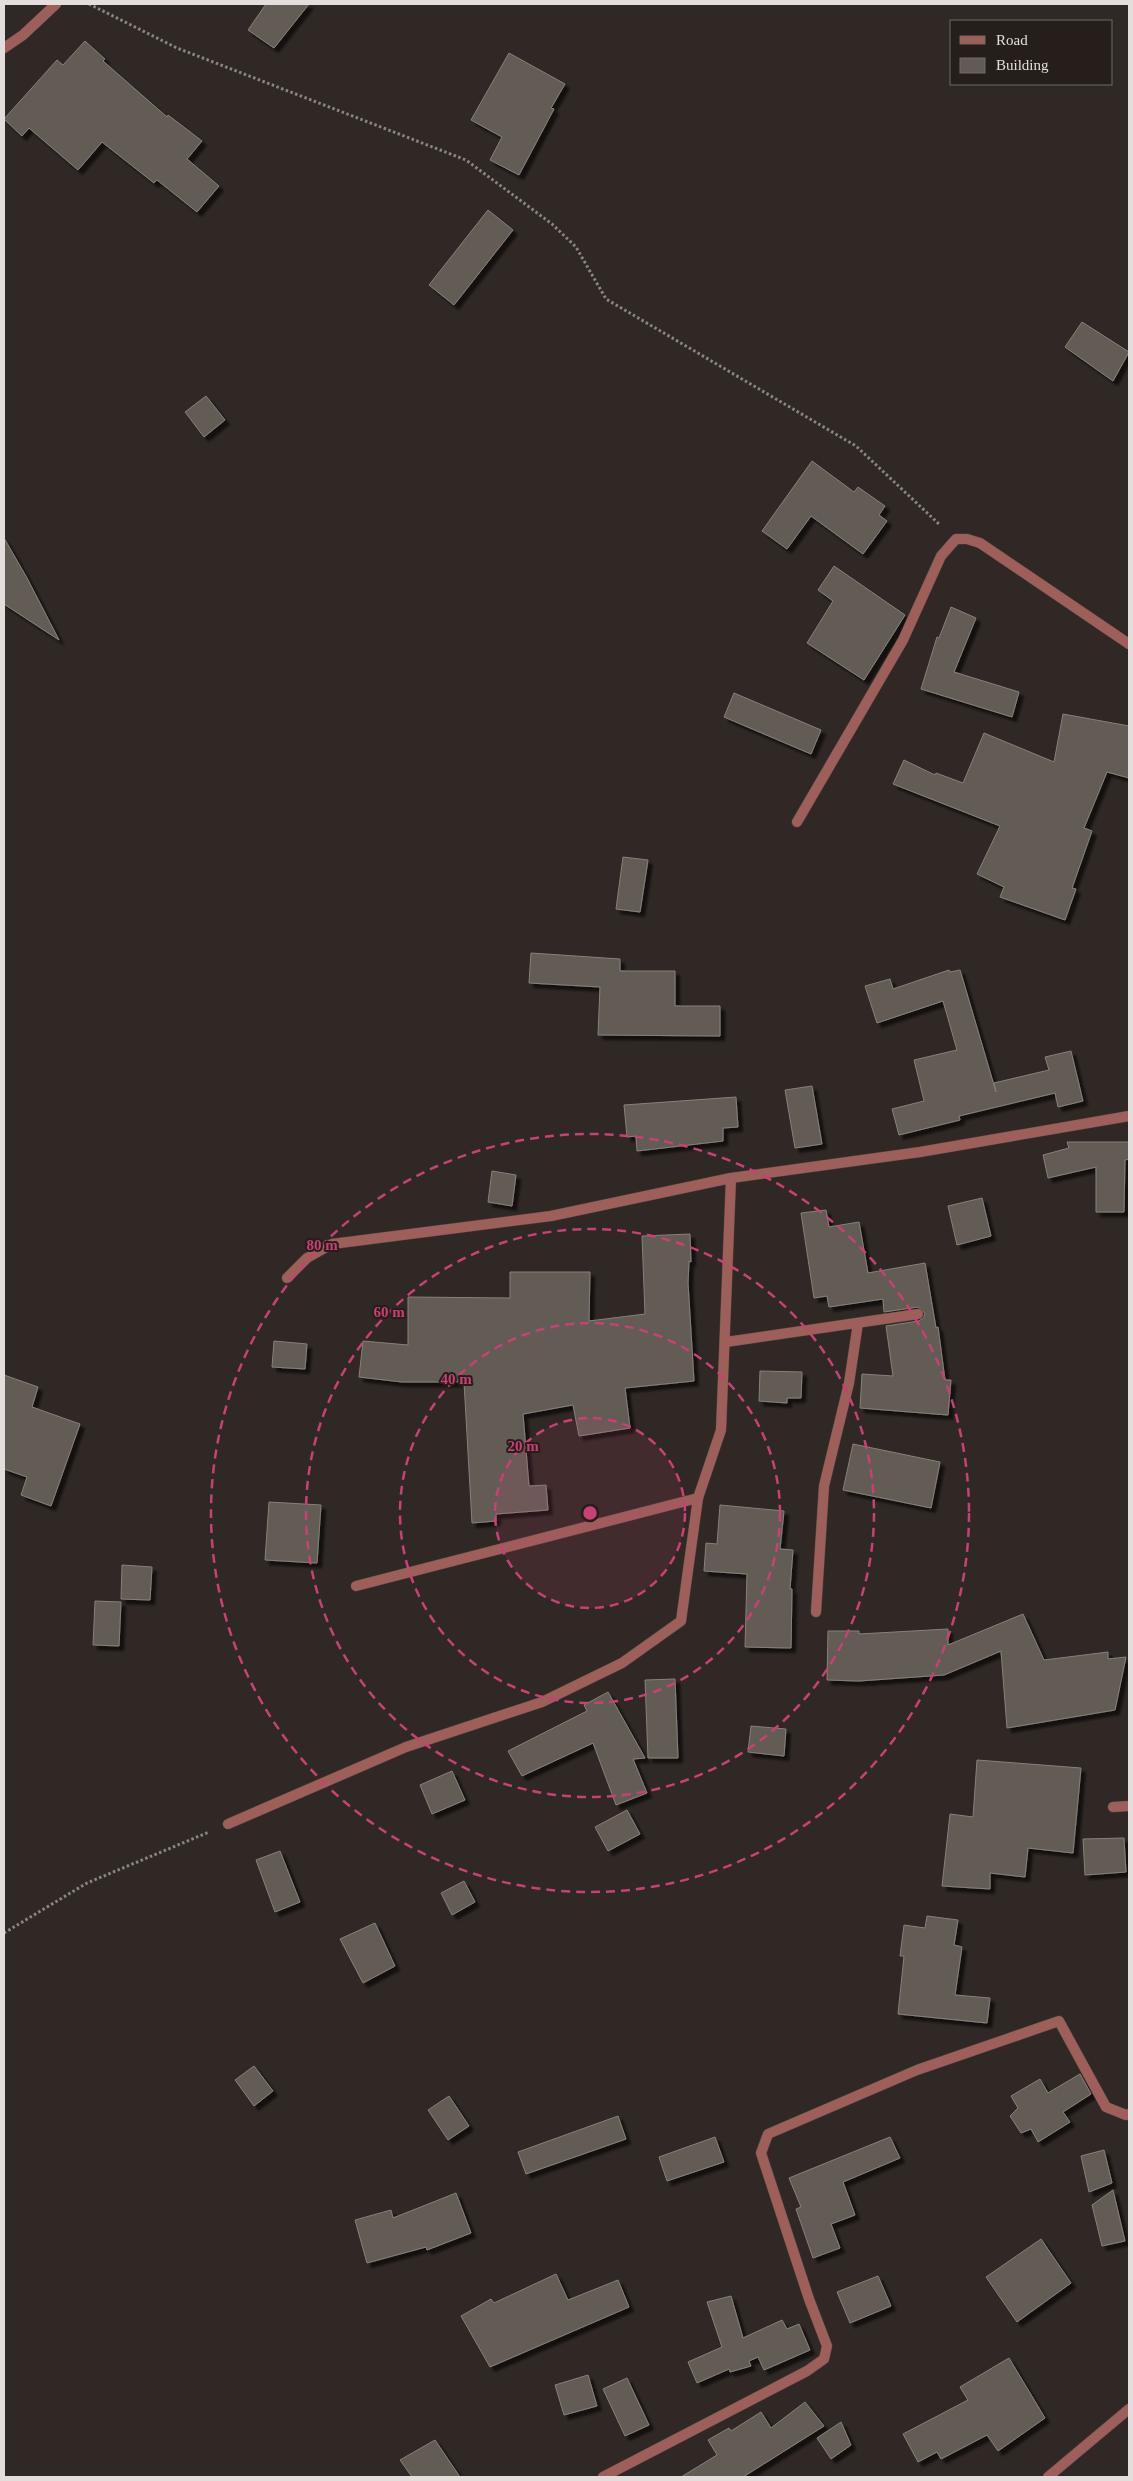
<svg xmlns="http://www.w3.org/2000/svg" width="1133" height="2481" font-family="'Times New Roman',serif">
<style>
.building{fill:#625b55;stroke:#88817a;filter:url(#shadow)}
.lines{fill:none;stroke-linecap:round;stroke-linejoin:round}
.lane-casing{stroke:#4c4541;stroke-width:11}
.street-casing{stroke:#4c4541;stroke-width:11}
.path{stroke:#8b8581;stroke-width:3;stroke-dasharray:2.5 2.5;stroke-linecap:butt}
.lane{stroke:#9e5f5b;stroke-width:10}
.street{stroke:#9e5f5b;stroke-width:10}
.ring{fill:none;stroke:#c94075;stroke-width:2.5;stroke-dasharray:9 6}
.centre{fill:#c94075;stroke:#251e1a;stroke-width:2.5}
.ring-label{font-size:15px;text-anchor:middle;font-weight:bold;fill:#c94075;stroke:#251e1a;stroke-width:4;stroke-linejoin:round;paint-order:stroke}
</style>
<defs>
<filter id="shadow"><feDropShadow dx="4.5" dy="4.5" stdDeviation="1" flood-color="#0009"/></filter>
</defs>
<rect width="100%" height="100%" fill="#2f2824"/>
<!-- building -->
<path class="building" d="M 266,4 L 309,4 L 274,48 L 248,30 Z
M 85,41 L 105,59 L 103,61 L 167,117 L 168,115 L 202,141 L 187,159 L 219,186 L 197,212 L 157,180 L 154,183 L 102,142 L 78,170 L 29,128 L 22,136 L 4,119 L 57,60 L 63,65 Z
M 509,53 L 565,84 L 551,108 L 554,109 L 519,175 L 490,160 L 502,137 L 471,120 Z
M 488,210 L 513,230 L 454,305 L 429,285 Z
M 1082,322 L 1129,352 L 1113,381 L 1065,347 Z
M 206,396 L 225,420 L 204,437 L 185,412 Z
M 812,461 L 854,492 L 858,487 L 885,506 L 879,515 L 887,521 L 863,554 L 811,516 L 787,549 L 762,531 Z
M 4,538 L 27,578 L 59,640 L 4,604 Z
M 834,566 L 905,615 L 864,680 L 807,643 L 833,601 L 818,590 Z
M 951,607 L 976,618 L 954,672 L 1019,692 L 1012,717 L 921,689 L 937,637 L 939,638 Z
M 734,693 L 821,730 L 811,754 L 724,717 Z
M 1063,714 L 1129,726 L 1129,778 L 1107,772 L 1084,828 L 1092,831 L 1072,888 L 1076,889 L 1065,920 L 1000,897 L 1004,887 L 977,874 L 1000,826 L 893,784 L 904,760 L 935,775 L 936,773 L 963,783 L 984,733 L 1054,762 Z
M 623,857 L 648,860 L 640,912 L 616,909 Z
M 531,953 L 620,959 L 620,971 L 675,971 L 675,1006 L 720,1006 L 720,1036 L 598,1035 L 600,987 L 529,983 Z
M 949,970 L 950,972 L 960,970 L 996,1092 L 994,1083 L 1049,1070 L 1045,1057 L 1071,1051 L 1083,1101 L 1058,1107 L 1055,1093 L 959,1116 L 960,1120 L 899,1135 L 892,1109 L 924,1101 L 914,1060 L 957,1050 L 943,1001 L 877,1023 L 865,986 L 890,979 L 893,989 Z
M 812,1086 L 822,1144 L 795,1148 L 785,1090 Z
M 736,1097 L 738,1127 L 723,1128 L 723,1141 L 637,1151 L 636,1136 L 627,1137 L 624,1105 Z
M 1067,1142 L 1129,1142 L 1129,1159 L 1125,1160 L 1124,1212 L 1096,1212 L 1096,1167 L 1048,1178 L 1043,1155 L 1069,1148 Z
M 492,1171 L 516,1175 L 512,1206 L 488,1202 Z
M 982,1198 L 991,1236 L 957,1245 L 948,1206 Z
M 826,1210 L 829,1227 L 859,1222 L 868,1273 L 925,1263 L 936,1328 L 938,1327 L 945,1380 L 951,1380 L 948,1415 L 860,1408 L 862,1374 L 893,1376 L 886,1326 L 919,1321 L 924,1317 L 925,1313 L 918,1307 L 884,1312 L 883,1299 L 829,1307 L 827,1296 L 814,1298 L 801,1213 Z
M 690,1234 L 691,1262 L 689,1261 L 688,1283 L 694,1381 L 625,1388 L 630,1428 L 579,1436 L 573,1405 L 523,1414 L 529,1486 L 546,1485 L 548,1510 L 496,1514 L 496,1521 L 472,1523 L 464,1382 L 402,1382 L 359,1377 L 363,1341 L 408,1345 L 408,1297 L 510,1298 L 510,1272 L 590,1272 L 589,1321 L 645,1314 L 642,1236 Z
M 274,1341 L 307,1344 L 305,1369 L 272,1367 Z
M 760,1371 L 802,1372 L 801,1398 L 787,1398 L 787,1403 L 759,1401 Z
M 4,1375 L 38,1387 L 32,1407 L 80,1424 L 51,1506 L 21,1495 L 27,1477 L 4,1469 Z
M 853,1444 L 940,1462 L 931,1508 L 843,1490 Z
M 269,1502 L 321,1505 L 317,1563 L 265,1560 Z
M 720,1505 L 784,1511 L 780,1549 L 793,1550 L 790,1589 L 792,1589 L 791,1648 L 745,1647 L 747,1574 L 704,1571 L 706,1543 L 717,1544 Z
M 122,1565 L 152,1567 L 150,1600 L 121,1599 Z
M 95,1601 L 121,1602 L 119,1646 L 93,1645 Z
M 1023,1614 L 1044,1660 L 1108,1652 L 1108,1659 L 1126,1657 L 1115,1710 L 1007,1728 L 1001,1651 L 944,1675 L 859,1681 L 827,1680 L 828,1631 L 859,1631 L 859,1634 L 948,1629 L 948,1645 Z
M 675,1679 L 678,1758 L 648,1758 L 645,1680 Z
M 608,1692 L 645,1758 L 633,1759 L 647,1793 L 616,1805 L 593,1743 L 522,1776 L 508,1751 L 587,1711 L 584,1705 Z
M 751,1726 L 786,1729 L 784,1756 L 748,1752 Z
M 977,1760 L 1081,1768 L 1073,1853 L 1028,1848 L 1025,1877 L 990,1873 L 990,1889 L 942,1886 L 950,1814 L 973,1817 Z
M 452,1771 L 465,1800 L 432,1814 L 420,1785 Z
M 627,1810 L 640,1834 L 608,1851 L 595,1827 Z
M 1124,1838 L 1126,1872 L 1085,1875 L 1083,1839 Z
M 280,1851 L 300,1902 L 275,1912 L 256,1860 Z
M 464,1881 L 475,1902 L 452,1915 L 441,1893 Z
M 927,1916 L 958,1920 L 954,1945 L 962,1947 L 955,1995 L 990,1998 L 987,2023 L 898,2014 L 904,1956 L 900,1956 L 904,1925 L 925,1928 Z
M 375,1923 L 395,1966 L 363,1983 L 340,1939 Z
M 254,2066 L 273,2091 L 254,2106 L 235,2080 Z
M 1080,2074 L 1091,2094 L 1063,2112 L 1070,2122 L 1038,2142 L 1031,2129 L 1021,2133 L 1010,2116 L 1018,2108 L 1011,2096 L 1040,2079 L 1048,2093 Z
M 449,2096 L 469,2126 L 448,2140 L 428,2110 Z
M 618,2116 L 626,2139 L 526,2174 L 518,2152 Z
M 715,2137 L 724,2162 L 667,2181 L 659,2157 Z
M 890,2137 L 900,2158 L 843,2182 L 855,2215 L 831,2224 L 840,2248 L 813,2258 L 796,2209 L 801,2207 L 789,2178 Z
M 1104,2150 L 1112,2183 L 1089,2192 L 1081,2156 Z
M 1113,2190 L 1125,2241 L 1102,2246 L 1092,2205 Z
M 456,2193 L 471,2233 L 427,2250 L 426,2247 L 367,2263 L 355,2220 L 391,2210 L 393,2218 Z
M 1041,2239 L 1071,2283 L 1017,2322 L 986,2277 Z
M 556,2274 L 568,2300 L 618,2280 L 629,2307 L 490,2367 L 461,2316 L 491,2299 L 494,2303 Z
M 878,2276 L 891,2306 L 850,2323 L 837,2292 Z
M 731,2296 L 743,2338 L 782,2320 L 787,2329 L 799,2324 L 810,2350 L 764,2370 L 758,2357 L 749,2361 L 751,2366 L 730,2372 L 729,2369 L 697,2383 L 688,2362 L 722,2347 L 707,2302 Z
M 1009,2358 L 1045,2418 L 998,2451 L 987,2435 L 941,2459 L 937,2452 L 918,2462 L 903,2434 L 968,2400 L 960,2387 Z
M 588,2375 L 597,2406 L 564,2415 L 555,2385 Z
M 627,2378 L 649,2425 L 625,2436 L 603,2389 Z
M 805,2402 L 824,2426 L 743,2477 L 681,2477 L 717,2455 L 708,2440 L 729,2428 L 731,2431 L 761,2412 L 771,2428 Z
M 841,2422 L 851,2445 L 831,2459 L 817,2438 Z
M 435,2440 L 460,2477 L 412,2477 L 400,2460 Z"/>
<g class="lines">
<defs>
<path id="lane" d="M 726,1342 L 918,1314
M 356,1586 L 698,1498
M 816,1612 L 824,1486 L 849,1383 L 858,1323
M 1113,1807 L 1129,1806
M 1048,2477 L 1129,2409"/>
<path id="street" d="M 4,48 L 23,35 L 56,4
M 797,822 L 903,640 L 941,556 L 956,539 L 967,539 L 980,543 L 1129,644
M 287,1278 L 307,1258 L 332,1244 L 551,1216 L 731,1178 L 920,1152 L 1129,1116
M 228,1824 L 406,1747 L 542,1702 L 622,1663 L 681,1621 L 698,1498 L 721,1430 L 731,1178
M 603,2477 L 807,2371 L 824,2359 L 827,2346 L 809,2299 L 761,2153 L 768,2134 L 917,2070 L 1059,2021 L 1106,2107 L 1126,2115 L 1129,2114"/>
</defs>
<!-- lane casing -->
<use href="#lane" class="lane-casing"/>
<!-- street casing -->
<use href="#street" class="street-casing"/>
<!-- path -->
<path class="path" d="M 89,4 L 177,48 L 466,160 L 552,224 L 576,247 L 606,299 L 856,446 L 940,525
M 4,1933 L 87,1883 L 209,1832"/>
<!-- lane -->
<use href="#lane" class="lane"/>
<!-- street -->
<use href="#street" class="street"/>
</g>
<!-- distance rings -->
<circle cx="590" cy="1513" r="95" fill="#c94075" fill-opacity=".12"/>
<g class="ring">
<circle cx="590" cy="1513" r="95"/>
<circle cx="590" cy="1513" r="190"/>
<circle cx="590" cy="1513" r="284"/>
<circle cx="590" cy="1513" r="379"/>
</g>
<circle cx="590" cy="1513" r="8" class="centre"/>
<g class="ring-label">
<text x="322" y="1250">80 m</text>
<text x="389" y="1317">60 m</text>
<text x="456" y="1384">40 m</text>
<text x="523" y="1451">20 m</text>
</g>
<!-- border -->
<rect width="1133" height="2481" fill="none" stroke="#e3dedb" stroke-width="10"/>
<!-- legend -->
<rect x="950" y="20" width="162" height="65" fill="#251e1a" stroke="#716b67"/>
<rect x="960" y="36" width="25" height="8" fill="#9e5f5b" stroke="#716b67"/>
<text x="996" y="45" font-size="15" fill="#e3dedb">Road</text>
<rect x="960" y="58" width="25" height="15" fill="#625b55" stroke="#716b67"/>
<text x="996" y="70" font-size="15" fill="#e3dedb">Building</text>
</svg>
